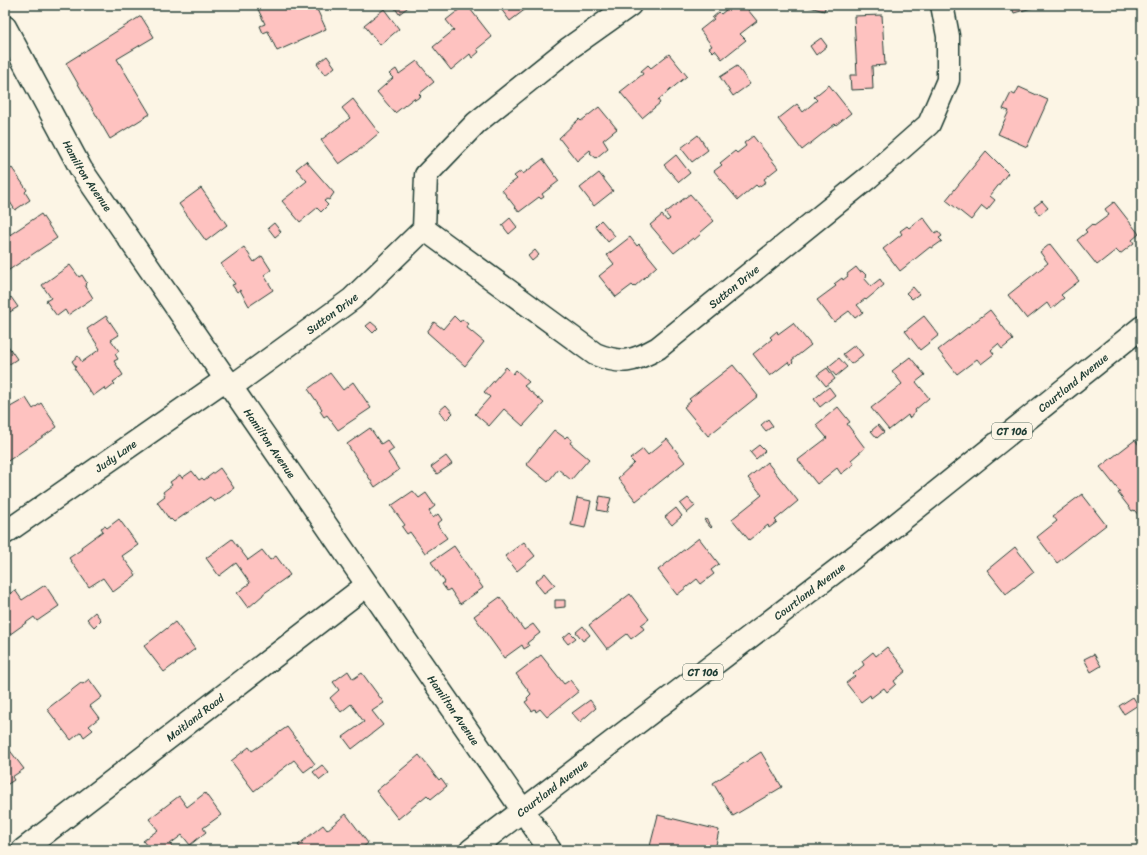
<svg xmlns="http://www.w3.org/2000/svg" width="1147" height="855" font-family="Sriracha,sans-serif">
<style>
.building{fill:#fec2c0;stroke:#1f3d34}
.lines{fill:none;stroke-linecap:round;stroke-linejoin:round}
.street-casing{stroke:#1f3d34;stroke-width:25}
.secondary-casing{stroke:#1f3d34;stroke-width:25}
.primary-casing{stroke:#1f3d34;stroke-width:25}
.street{stroke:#fcf5e5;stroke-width:22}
.secondary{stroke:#fcf5e5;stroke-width:22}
.primary{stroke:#fcf5e5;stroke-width:22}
.labels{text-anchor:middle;stroke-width:3;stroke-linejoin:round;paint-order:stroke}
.shield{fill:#fcf5e5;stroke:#617469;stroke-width:1}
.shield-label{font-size:10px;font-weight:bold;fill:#1f3d34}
.street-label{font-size:11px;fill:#1f3d34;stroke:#fcf5e5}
</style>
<rect width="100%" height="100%" fill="#fcf5e5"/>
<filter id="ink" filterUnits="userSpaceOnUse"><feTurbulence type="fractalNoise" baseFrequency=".025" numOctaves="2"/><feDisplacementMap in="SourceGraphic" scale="8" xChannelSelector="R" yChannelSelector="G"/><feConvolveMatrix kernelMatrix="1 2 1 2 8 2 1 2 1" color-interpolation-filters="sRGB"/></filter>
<g filter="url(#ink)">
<!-- building -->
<path class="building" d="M 256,5 L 315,5 L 326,29 L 277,51 L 268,31 L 263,33 L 260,26 L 265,24 Z
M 393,5 L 411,5 L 399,14 Z
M 465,5 L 467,5 L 492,37 L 477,49 L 479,52 L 472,58 L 470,54 L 451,70 L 433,47 L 454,30 L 446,20 Z
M 498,5 L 531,5 L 510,21 Z
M 732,5 L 744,5 L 757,21 L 740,34 L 746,40 L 722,59 L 715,50 L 713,52 L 709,48 L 712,46 L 700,30 L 714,19 L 712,18 L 719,12 L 721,14 Z
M 803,5 L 826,5 L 824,11 Z
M 1011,5 L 1034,5 L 1035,7 L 1014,13 Z
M 384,9 L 399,29 L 380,45 L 364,25 Z
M 882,15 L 885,65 L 872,66 L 873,89 L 851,90 L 850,75 L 857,75 L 854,16 Z
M 141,16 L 154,37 L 117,59 L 150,114 L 110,139 L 66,63 Z
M 821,38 L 827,46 L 816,55 L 810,46 Z
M 669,54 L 687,76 L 658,100 L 660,103 L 642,118 L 620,92 L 643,74 L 641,71 L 648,65 L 651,68 Z
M 327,56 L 335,67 L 325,75 L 317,64 Z
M 417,61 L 434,82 L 419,94 L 421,96 L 415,100 L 414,98 L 395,113 L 377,92 L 393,78 L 389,74 L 396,69 L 399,74 Z
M 737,66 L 750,84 L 733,96 L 720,77 Z
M 829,85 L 851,113 L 836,125 L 835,124 L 802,150 L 778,119 L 797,104 L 803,112 L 817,100 L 814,97 Z
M 1019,87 L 1048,100 L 1027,147 L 998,134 L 1009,111 L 1003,109 L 1011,93 L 1015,95 Z
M 353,99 L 379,133 L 366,144 L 366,145 L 339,164 L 321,140 L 350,118 L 342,108 Z
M 599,107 L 617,129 L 603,140 L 608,148 L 596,158 L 590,153 L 591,152 L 590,150 L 577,161 L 559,138 L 579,119 L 581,121 Z
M 698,135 L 708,150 L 692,162 L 681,148 Z
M 753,136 L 778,168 L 764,179 L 766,182 L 758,187 L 756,185 L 738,200 L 714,171 L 722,165 L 720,163 L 735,151 L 737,153 L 746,146 L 744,143 Z
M 986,151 L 1008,173 L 990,196 L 995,200 L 987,210 L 982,206 L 971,220 L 946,200 Z
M 676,155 L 690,173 L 679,182 L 664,165 Z
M 543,159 L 559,181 L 542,194 L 544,197 L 541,199 L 539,197 L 519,212 L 502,190 L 517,179 L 514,176 L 521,171 L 523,174 Z
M 306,161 L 334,193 L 329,200 L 327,199 L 324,201 L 328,205 L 321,212 L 317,208 L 300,222 L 282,201 L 307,181 L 296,169 Z
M 12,168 L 27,190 L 25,192 L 30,200 L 15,210 L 10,202 L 5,205 L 5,173 Z
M 599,173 L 613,191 L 594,206 L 580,188 Z
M 201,188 L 227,225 L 206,241 L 179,204 Z
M 690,194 L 714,221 L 700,233 L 701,234 L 694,240 L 693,238 L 674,253 L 650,225 L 662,215 L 667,221 L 670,219 L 665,213 Z
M 1042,201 L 1048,208 L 1039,215 L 1034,207 Z
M 1114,202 L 1139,234 L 1132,240 L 1134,243 L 1120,254 L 1116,250 L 1097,265 L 1077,240 L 1087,232 L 1085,230 L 1092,224 L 1094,226 L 1109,215 L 1105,209 Z
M 41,214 L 57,238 L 6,272 L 5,238 Z
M 923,217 L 935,233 L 938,231 L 942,236 L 939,238 L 942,241 L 932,248 L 930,247 L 900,271 L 883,249 L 902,234 L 900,231 L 907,226 L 909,228 Z
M 510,218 L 517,227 L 509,234 L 502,225 Z
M 601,220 L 615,236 L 608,242 L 595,226 Z
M 274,223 L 281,232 L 275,237 L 268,228 Z
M 630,237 L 637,246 L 639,244 L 657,266 L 634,287 L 632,285 L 616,297 L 599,276 L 614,264 L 607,255 Z
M 1050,244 L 1079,281 L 1061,295 L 1064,298 L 1051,309 L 1047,303 L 1027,319 L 1008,295 L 1048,263 L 1040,252 Z
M 244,247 L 254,262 L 262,256 L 271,270 L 264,275 L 273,290 L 249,306 L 240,290 L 237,292 L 232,285 L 235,284 L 221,264 Z
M 535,250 L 539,255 L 532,261 L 528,256 Z
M 70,265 L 79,277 L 82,275 L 87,283 L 85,285 L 93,298 L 68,315 L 65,310 L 57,316 L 46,301 L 51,298 L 42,285 Z
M 856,267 L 860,272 L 862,271 L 867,276 L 864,278 L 871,286 L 880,279 L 884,285 L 866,300 L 865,299 L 857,305 L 863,312 L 855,318 L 849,311 L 834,322 L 817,300 L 836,286 L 834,284 L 842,278 L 843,280 L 848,276 L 847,274 Z
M 913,287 L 919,294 L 912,299 L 906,293 Z
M 11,297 L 18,307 L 5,315 L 5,301 Z
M 990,310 L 1013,340 L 1002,349 L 998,344 L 991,350 L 994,354 L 981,364 L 977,359 L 957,374 L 938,350 Z
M 106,316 L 119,335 L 111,340 L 119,351 L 115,354 L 118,359 L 114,361 L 123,375 L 113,382 L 115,384 L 106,391 L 104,388 L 93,396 L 74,368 L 76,367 L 72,361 L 78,356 L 82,362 L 100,349 L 87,329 Z
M 454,316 L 460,322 L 462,319 L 468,324 L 466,327 L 484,342 L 465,366 L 427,332 L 434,322 L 443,329 Z
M 924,316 L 939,335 L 920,350 L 905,331 Z
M 371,322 L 378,328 L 373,333 L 366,326 Z
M 793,323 L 811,345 L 792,360 L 793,362 L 790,365 L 788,362 L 770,376 L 753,354 L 772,339 L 770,337 L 777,331 L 778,334 Z
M 855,345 L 863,355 L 851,364 L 843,354 Z
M 8,346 L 17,359 L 5,367 L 5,348 Z
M 910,357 L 925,375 L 916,382 L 929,398 L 915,410 L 916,412 L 909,418 L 908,415 L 889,430 L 871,408 L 902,384 L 892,371 Z
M 839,358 L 847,367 L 836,376 L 828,367 Z
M 733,365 L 758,396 L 708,436 L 684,407 L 691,401 L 689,399 Z
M 506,367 L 513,374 L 516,370 L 529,382 L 524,386 L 544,403 L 523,426 L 504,409 L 489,426 L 475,414 L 490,397 L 484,392 Z
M 827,368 L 835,379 L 826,386 L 817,375 Z
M 330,373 L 343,390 L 353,382 L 371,408 L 338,430 L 327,415 L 324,417 L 320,411 L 322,409 L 308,389 Z
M 829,387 L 835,395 L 820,407 L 814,399 Z
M 26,398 L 33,409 L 41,403 L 57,427 L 5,463 L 5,410 Z
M 446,405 L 453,413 L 446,420 L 439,411 Z
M 838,407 L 850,422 L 847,424 L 865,448 L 851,460 L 854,464 L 841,474 L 837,468 L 817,484 L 798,460 L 827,438 L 816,425 Z
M 768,419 L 773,426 L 766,431 L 761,425 Z
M 878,425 L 884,432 L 877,438 L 871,431 Z
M 370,428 L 381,444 L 387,440 L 394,449 L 388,453 L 399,470 L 375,487 L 347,444 Z
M 554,430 L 565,438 L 567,436 L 572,440 L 570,443 L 589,459 L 571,480 L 558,469 L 548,482 L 526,464 Z
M 667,439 L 685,462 L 636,501 L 618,478 L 634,463 L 630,459 L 643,449 L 648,455 Z
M 1135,440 L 1140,446 L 1142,447 L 1142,519 L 1134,510 L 1132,511 L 1118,493 L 1120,492 L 1100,467 Z
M 759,445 L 765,451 L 756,459 L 750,452 Z
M 446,456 L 452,464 L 437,474 L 431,467 Z
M 767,462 L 798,501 L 775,520 L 777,522 L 769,528 L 768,525 L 749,540 L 732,519 L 762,495 L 748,478 Z
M 220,468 L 234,488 L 214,502 L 210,497 L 174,522 L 171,519 L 170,520 L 157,502 L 165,496 L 163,492 L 172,485 L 170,482 L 180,475 L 182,478 L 192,471 L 199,480 L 202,478 L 204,480 Z
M 413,491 L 419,498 L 426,493 L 435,506 L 429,511 L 433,518 L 438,514 L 442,520 L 437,524 L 447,538 L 425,553 L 410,532 L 407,534 L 402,527 L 405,525 L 391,506 Z
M 1082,494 L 1106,525 L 1057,563 L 1037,537 L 1057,521 L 1053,516 Z
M 600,496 L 611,498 L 607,512 L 597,510 Z
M 577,498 L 591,501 L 585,528 L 571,525 Z
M 688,498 L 695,506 L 687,513 L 680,504 Z
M 676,508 L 682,516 L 672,525 L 665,517 Z
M 119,519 L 138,545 L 122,556 L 136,575 L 113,592 L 103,578 L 89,587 L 69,558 L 82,549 L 81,547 L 103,531 L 101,528 L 105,526 L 107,528 Z
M 706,519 L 712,527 L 711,528 L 704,520 Z
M 699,538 L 719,564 L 711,570 L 714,574 L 701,584 L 697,579 L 677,595 L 658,570 Z
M 232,539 L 248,560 L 262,550 L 270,560 L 276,556 L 290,575 L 263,594 L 263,595 L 248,608 L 237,593 L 250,583 L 236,563 L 219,576 L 206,558 Z
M 524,542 L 535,556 L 517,571 L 505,556 Z
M 454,546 L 483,588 L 460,604 L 450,589 L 447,591 L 442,584 L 445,582 L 431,562 Z
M 1015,547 L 1034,572 L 1006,594 L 987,570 Z
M 545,573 L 555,585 L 544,593 L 535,582 Z
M 45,585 L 59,606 L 37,621 L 34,617 L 9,635 L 5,629 L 5,602 L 8,602 L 5,597 L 15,590 L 22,600 Z
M 630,594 L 649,619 L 641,625 L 644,629 L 631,639 L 627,634 L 607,649 L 589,625 Z
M 500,597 L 524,630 L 533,624 L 540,633 L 527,643 L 529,646 L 524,649 L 522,645 L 504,658 L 474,616 Z
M 555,600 L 565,600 L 565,607 L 555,608 Z
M 95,612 L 101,620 L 94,627 L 87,619 Z
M 175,622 L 195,649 L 164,672 L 144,646 Z
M 583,626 L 590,635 L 583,641 L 576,632 Z
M 570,632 L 576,638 L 568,644 L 563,638 Z
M 887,647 L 906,671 L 894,681 L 896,684 L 887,692 L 884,688 L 871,698 L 870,695 L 861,702 L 846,683 L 855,676 L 853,674 L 864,665 L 862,661 L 873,652 L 876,656 Z
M 1094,654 L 1101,666 L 1091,672 L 1084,659 Z
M 541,655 L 564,684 L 570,680 L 579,691 L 547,717 L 540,709 L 536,712 L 535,709 L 532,711 L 525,702 L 528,700 L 527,698 L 531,694 L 516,674 Z
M 348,671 L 353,679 L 362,673 L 384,703 L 372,711 L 383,725 L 352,749 L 343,737 L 364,722 L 351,704 L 341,712 L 330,698 L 339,690 L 333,682 Z
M 89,679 L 102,697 L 90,706 L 99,718 L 89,726 L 93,730 L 84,737 L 81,732 L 71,740 L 47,709 L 81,683 L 83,684 Z
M 1133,697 L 1138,705 L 1124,714 L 1119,706 Z
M 590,700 L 596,708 L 580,722 L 572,713 Z
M 287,727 L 315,764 L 304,772 L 294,760 L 254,791 L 231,761 L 249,747 L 252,751 Z
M 8,748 L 24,769 L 12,777 L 14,780 L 5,786 L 5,750 Z
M 761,752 L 782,787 L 733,816 L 713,783 Z
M 419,755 L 439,780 L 441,778 L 447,786 L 431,799 L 427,795 L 398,819 L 376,791 Z
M 322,765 L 329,773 L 320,780 L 313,772 Z
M 205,793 L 221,815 L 203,828 L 206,832 L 190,845 L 182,835 L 170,844 L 174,850 L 150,850 L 143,841 L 158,830 L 149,819 L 179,796 L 187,807 Z
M 346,814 L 368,843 L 360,850 L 302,850 L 298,845 L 323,825 L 327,830 Z
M 658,815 L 719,830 L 715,850 L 649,850 Z"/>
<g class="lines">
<defs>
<g id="street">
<path id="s1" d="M 424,229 L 595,354 C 622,365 633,362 658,348 L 869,177 L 929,124 L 948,80 L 948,36 L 942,5"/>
<path id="s2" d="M 231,387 L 352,299 L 424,229 L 426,175 L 476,123 L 568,49 L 630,5"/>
<path id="s3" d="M 5,533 L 226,379"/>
<path id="s4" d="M 23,850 L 367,585"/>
</g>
<g id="secondary">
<path id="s5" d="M 5,27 L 81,169 L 550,850"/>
</g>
<g id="primary">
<path id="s6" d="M 471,850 L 883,535 L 1142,327"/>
</g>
</defs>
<!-- street casing -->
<use href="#street" class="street-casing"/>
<!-- secondary casing -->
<use href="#secondary" class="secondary-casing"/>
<!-- primary casing -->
<use href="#primary" class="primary-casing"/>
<!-- street -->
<use href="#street" class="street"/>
<!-- secondary -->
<use href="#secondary" class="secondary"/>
<!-- primary -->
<use href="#primary" class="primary"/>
</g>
</g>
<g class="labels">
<!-- shield labels -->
<g class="shield">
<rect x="992" y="423" width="40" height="16" rx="3"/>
<rect x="683" y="664" width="40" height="16" rx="3"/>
</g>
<g class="shield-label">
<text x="1012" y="435">CT 106</text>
<text x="703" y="676">CT 106</text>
</g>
<!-- street labels -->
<g class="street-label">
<text dy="4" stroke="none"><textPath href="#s5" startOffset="170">Hamilton Avenue</textPath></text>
<text dy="4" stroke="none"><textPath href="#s1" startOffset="376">Sutton Drive</textPath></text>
<text dy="4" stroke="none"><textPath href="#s2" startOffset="125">Sutton Drive</textPath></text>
<text dy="4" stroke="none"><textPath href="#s6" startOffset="762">Courtland Avenue</textPath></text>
<text dy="4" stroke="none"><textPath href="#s5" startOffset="494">Hamilton Avenue</textPath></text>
<text dy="4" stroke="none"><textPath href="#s3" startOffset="135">Judy Lane</textPath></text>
<text dy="4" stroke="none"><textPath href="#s6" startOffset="426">Courtland Avenue</textPath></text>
<text dy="4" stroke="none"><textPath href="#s5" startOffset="818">Hamilton Avenue</textPath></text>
<text dy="4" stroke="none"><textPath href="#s4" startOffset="217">Maitland Road</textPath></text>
<text dy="4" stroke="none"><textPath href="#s6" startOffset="102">Courtland Avenue</textPath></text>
</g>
</g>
<!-- margin -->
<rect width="1147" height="855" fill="none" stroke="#fcf5e5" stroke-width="20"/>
<rect x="10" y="10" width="1127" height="835" fill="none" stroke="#1f3d34" stroke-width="1.5" filter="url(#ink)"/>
</svg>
